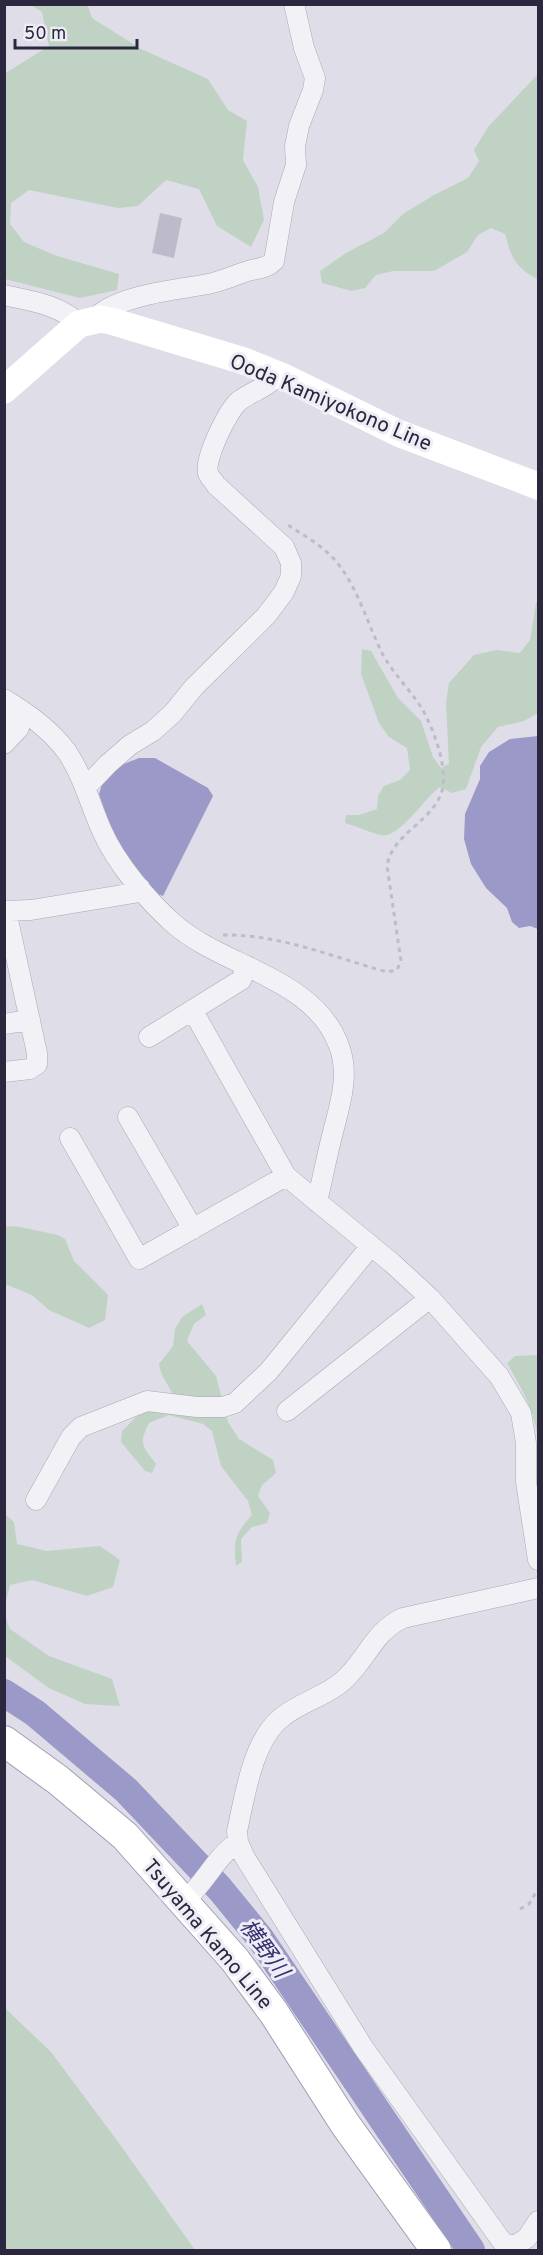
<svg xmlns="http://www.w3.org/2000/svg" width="543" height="2255" font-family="Overpass,'Noto Sans JP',sans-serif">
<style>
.green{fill:#bfd2c4}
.water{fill:#9a99c8}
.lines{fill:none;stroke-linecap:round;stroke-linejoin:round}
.river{stroke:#9a99c8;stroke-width:28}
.building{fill:#bdbbca}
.minor-casing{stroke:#a9a7b5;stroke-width:21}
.primary-casing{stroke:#a09db3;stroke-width:32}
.path{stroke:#bebcc6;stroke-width:3;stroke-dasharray:4.5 4.5;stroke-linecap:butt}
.minor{stroke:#f2f1f6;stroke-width:20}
.secondary{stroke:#fff;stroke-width:27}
.primary{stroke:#fff;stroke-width:30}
.labels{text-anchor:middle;stroke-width:6;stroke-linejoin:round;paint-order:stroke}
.street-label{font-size:21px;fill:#2b273e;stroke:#eeedf5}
.water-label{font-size:22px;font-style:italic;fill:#353272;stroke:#eeedf5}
</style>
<rect width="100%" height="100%" fill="#dfdee8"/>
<!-- green -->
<path class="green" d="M 87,4 L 92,18 L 141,49 L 208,79 L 228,110 L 247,121 L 243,160 L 258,187 L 264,220 L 251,247 L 217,226 L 199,189 L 166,180 L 138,206 L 118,208 L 29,190 L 11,203 L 10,224 L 24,242 L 57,256 L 119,274 L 117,290 L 80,298 L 5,279 L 4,74 L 49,46 L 42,12 L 31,5 Z
M 538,74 L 538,280 C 515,266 512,260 505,234 L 491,228 L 478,235 L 467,252 L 434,271 L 393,271 L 376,275 L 365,288 L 352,291 L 322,283 L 320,271 L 346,253 L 384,233 L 403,214 L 434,195 L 468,178 L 479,161 L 474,150 L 488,127 Z
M 538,601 L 538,713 L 524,721 L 498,727 L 481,747 L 466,789 L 452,793 L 440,787 C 424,798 399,840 380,835 C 368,832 356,826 345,823 L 346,815 L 359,815 L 377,809 L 378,796 L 384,786 L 400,780 L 410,770 L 407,748 L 389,737 L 379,723 L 361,674 L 362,649 L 371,651 L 398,698 L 421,721 L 433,757 L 441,768 L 449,764 L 446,703 L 449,683 L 474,655 L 496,650 L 520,653 L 530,640 L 536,603 Z
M 4,1226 L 20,1227 L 58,1235 L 65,1239 L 74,1261 L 108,1295 L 105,1320 L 89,1328 L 49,1310 L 32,1295 L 5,1284 Z
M 202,1304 L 206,1315 L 194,1324 L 187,1341 L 216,1376 L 228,1422 L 239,1439 L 273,1460 L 276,1473 L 262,1485 L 258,1496 L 270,1513 L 267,1523 L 252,1527 L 241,1539 L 242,1562 L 236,1566 C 233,1541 235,1534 252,1515 L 248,1501 L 221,1466 L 212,1431 L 203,1424 L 169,1415 L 149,1423 C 138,1445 143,1446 156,1464 L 152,1473 L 145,1471 L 121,1442 L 122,1431 L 138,1415 L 151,1411 L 174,1396 C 168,1384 161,1377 159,1364 L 173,1346 L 175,1329 L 182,1317 Z
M 538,1355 L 538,1499 C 535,1477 541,1454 537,1433 C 533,1407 520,1386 507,1363 L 515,1356 Z
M 5,1514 L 14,1522 L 17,1544 L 47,1551 L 100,1546 L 120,1560 L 113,1587 L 87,1596 L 32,1580 L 10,1585 L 5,1605 Z
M 4,1613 L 10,1629 L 49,1656 L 112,1679 L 120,1706 L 85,1704 L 49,1688 L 5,1656 Z
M 5,2008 L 51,2052 L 116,2139 L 195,2250 L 5,2250 Z"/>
<!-- water -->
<path class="water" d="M 538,736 L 538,929 L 530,926 L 519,928 L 512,922 L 507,908 L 486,888 L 471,864 L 464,839 L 465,814 L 480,779 L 480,766 L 489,752 L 510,739 Z
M 139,758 L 155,758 L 208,788 L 213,796 L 163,896 L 157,894 L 132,866 L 112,832 L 99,794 L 104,778 L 121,765 Z"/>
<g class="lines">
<!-- river -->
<path class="river" d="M 4,1693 L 35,1713 L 126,1790 L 220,1889 L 260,1938 L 471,2250"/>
</g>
<!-- building -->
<path class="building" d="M 160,213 L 182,218 L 174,258 L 152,253 Z"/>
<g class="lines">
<defs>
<path id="minor" d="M 4,295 C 30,301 59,304 79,324
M 100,319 L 101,313 C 127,294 177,290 208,284 C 222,281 235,275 248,271 C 258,268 266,269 274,261 L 284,202 L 296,165 L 295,146 L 299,126 L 313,90 L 315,78 L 304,48 L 294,4
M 4,699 C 28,714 50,729 67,752 C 83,776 90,804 102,831 C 116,863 148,901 174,924 C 223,967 315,978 339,1046 C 351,1077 338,1110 331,1140 C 326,1160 322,1181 317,1202
M 4,718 L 19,728 L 4,744
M 86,787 L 108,764 L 130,745 L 153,731 L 173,713 L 194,687 L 266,616 L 284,592 L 291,576 L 291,563 L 284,547 L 216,485 C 214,481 209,477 208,473 C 204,459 228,410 239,401 C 252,391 267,388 278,375
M 4,911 L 31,910 L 134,893 L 140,888
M 193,1011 L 286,1176 L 392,1263 L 430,1298 L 499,1376 L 521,1413 L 526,1443 L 526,1482 L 538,1560
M 4,1024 L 30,1020
M 149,1037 L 241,980 L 247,966
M 4,1072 L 30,1069 L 37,1064 L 37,1053 L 8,920 L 9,911
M 128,1117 L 193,1229
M 70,1138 L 139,1259 L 286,1176
M 287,1411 L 430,1298
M 36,1500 L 71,1437 L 81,1427 L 147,1401 L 197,1407 L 223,1407 L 235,1403 L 269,1371 L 370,1247
M 538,1588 L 403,1618 C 374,1631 367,1659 344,1680 C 327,1696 300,1702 281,1718 C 252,1742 245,1796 237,1831 L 238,1842 L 244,1856 L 363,2047 L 503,2243 L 514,2246 L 527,2238 L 538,2221
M 184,1901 C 205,1884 216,1856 238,1842"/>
<path id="primary" d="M 4,1741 L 58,1780 L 125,1836 L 235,1960 L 274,2013 L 345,2124 L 436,2250"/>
</defs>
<!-- minor casing -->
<use href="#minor" class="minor-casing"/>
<!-- primary casing -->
<use href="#primary" class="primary-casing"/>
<!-- path -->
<path class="path" d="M 223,935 C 279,934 333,957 387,972 L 397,970 L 401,961 L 387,866 C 392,834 430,823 441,794 C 450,771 433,727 421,707 C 409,689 394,674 383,655 C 367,623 357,584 333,558 C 320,544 303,535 288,525
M 520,1909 L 529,1904 L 538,1889"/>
<!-- minor -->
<use href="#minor" class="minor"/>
<!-- secondary -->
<path class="secondary" d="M 4,390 L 79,324 L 100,319 L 111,321 L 244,361 L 284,377 L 398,433 L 538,486"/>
<!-- primary -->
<use href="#primary" class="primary"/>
</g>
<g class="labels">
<!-- street labels -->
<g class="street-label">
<text transform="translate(331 402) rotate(23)" y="7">Ooda Kamiyokono Line</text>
<text transform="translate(208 1934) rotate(50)" y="7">Tsuyama Kamo Line</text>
</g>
<!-- water labels -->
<g class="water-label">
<text transform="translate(265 1948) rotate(54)" y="8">横野川</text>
</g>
</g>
<!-- border -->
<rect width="543" height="2255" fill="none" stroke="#2b273e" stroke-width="12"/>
<!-- scale -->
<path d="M15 39v9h122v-9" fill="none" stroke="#2b273e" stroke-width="3"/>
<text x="24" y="39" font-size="18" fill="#2b273e" stroke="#eeedf5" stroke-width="4.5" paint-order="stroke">50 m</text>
</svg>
